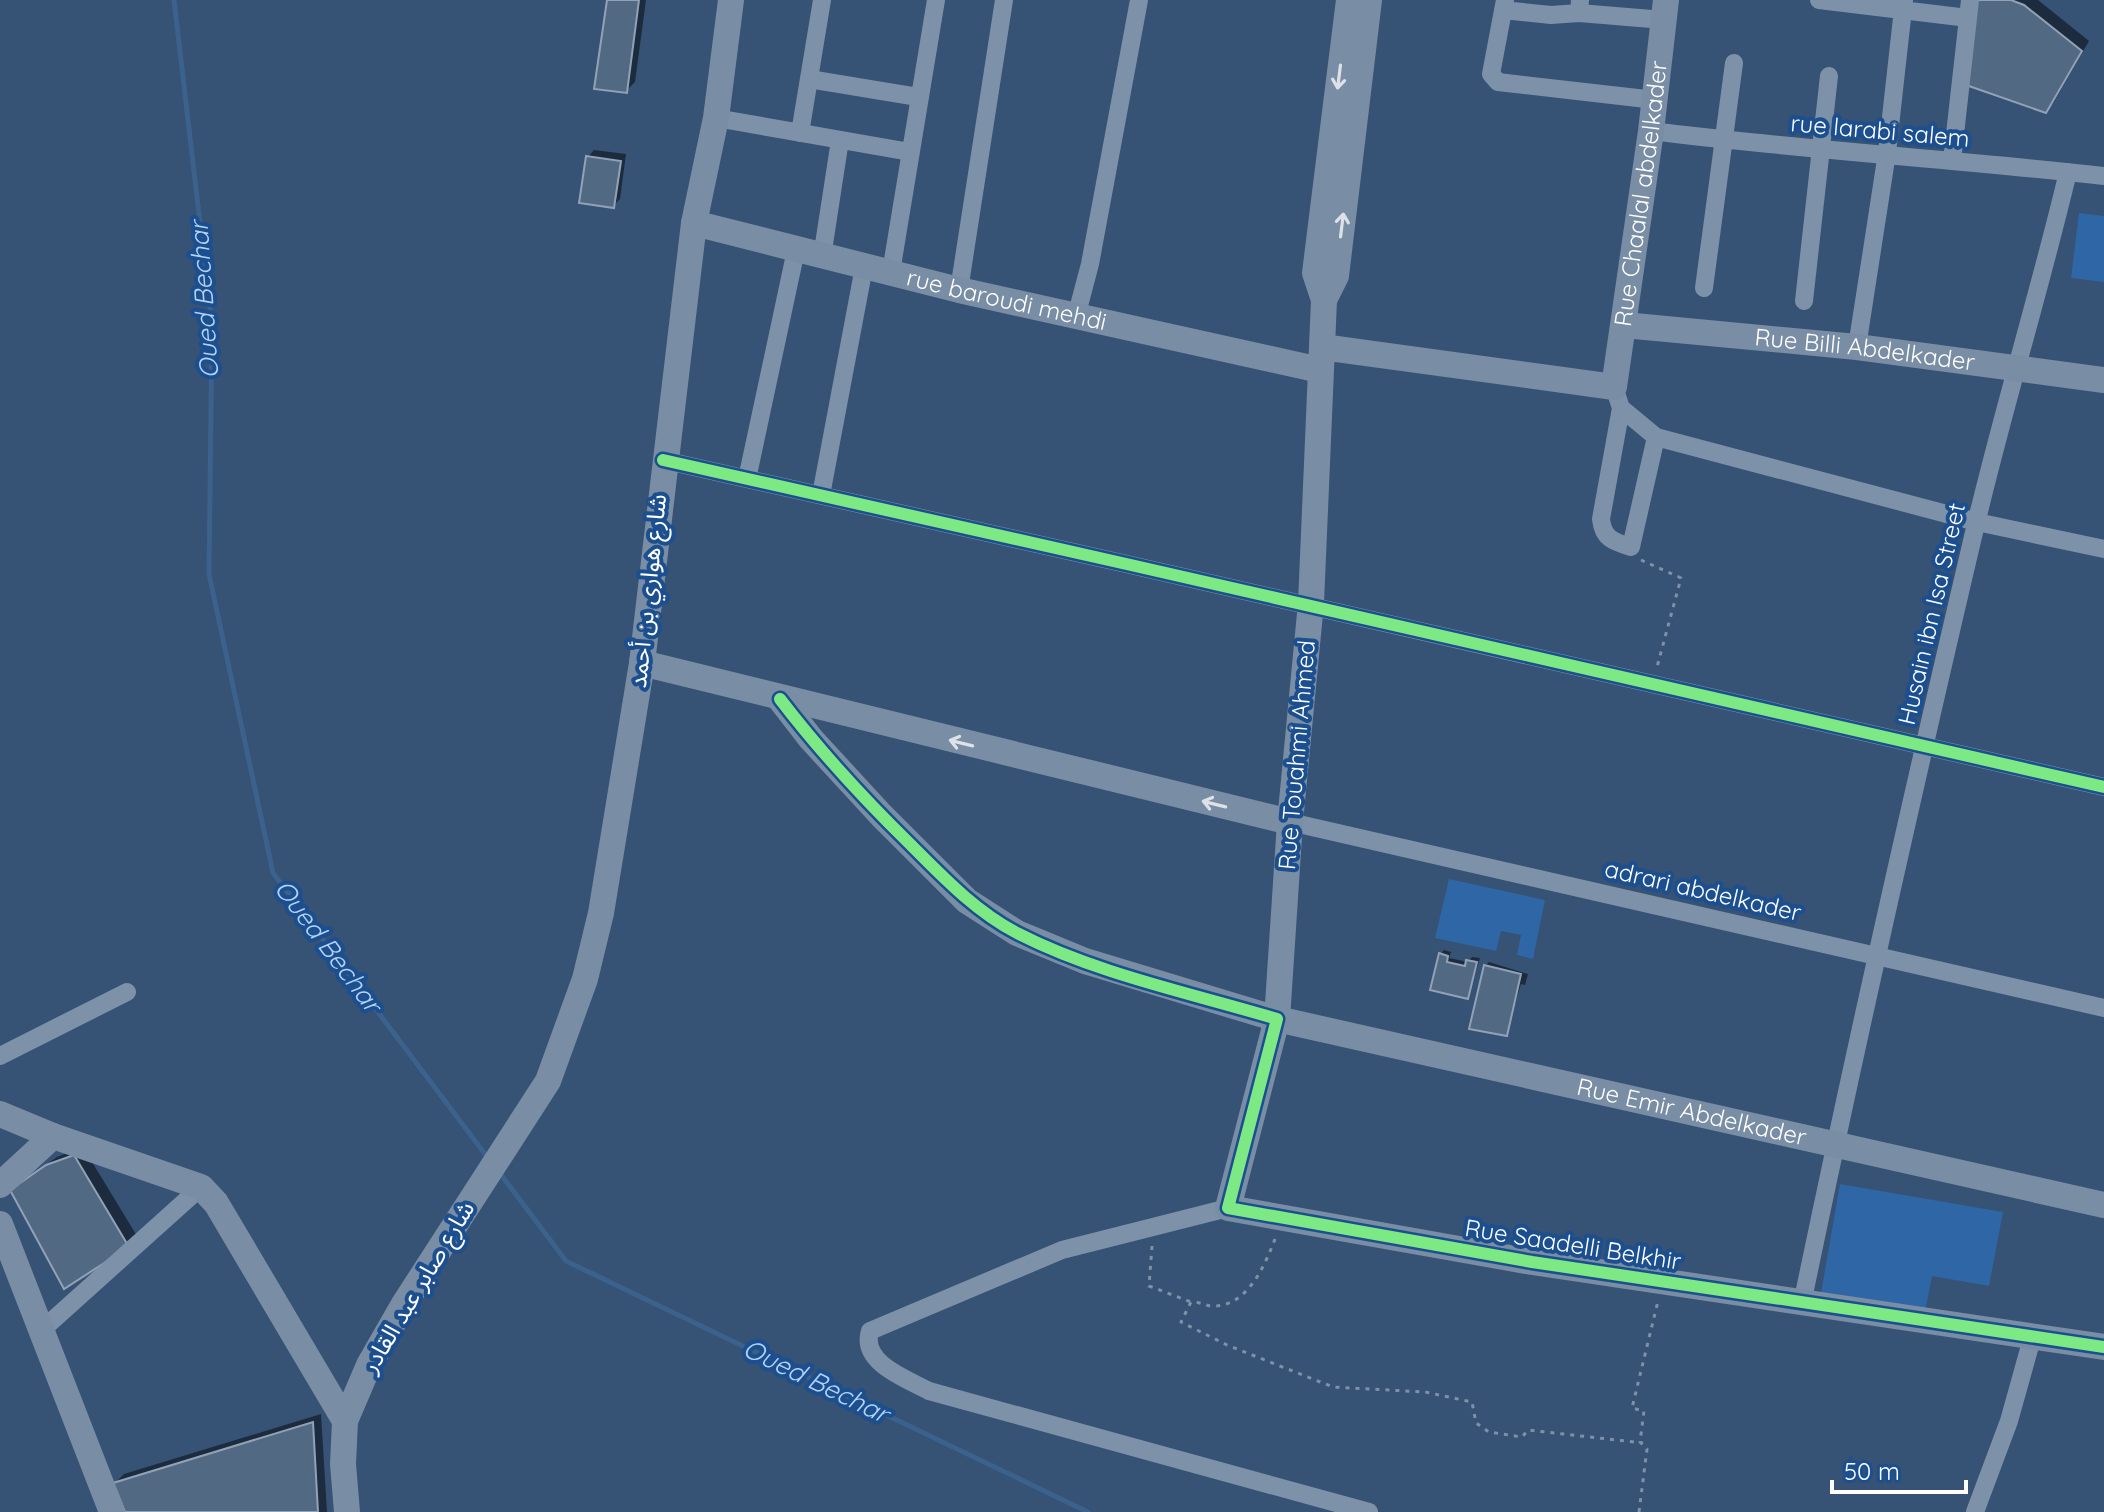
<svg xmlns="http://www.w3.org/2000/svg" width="2104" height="1512" font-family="Quicksand,'Noto Sans Arabic',sans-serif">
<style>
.green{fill:#2f66a5}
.shadow{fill:#0007}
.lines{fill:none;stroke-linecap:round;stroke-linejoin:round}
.stream{stroke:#3b618d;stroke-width:5}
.building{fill:#526984;stroke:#92a2b6;stroke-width:2}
.path{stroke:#7d92a8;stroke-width:3;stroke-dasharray:4 6;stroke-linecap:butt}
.street{stroke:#7d92a8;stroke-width:18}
.secondary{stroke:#798da4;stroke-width:26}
.cycleway-casing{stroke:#1b4f8f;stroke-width:17}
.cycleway{stroke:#7ce984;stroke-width:12}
.oneway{stroke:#dee2e8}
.labels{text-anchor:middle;stroke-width:8;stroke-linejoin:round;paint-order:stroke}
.street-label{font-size:24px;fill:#fff;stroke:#1b4f8f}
.water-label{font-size:26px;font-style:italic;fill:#b5d3f5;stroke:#1b4f8f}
</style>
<rect width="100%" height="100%" fill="#365274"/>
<!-- green -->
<path class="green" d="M 2079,213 L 2104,216 L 2104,282 L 2071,278 Z
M 1449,879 L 1545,900 L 1533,959 L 1517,955 L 1521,935 L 1501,931 L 1496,951 L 1435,938 Z
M 1840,1184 L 2003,1212 L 1989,1286 L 1932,1276 L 1925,1312 L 1821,1293 Z"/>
<!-- shadow -->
<path class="shadow" d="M 609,0 L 646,0 L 635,82 L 626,91 Z
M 1978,0 L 2038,0 L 2089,41 L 2054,102 L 2045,111 Z
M 594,150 L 626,154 L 620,199 L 613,206 L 588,157 Z
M 1444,950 L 1451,952 L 1449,958 L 1468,962 L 1472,957 L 1480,958 L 1468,997 L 1440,954 Z
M 1489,962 L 1528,974 L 1525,985 L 1521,984 L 1506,1034 L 1485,966 Z
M 83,1147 L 137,1236 L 127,1245 L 22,1181 L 57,1157 Z
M 321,1414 L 327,1512 L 127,1512 L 115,1483 L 124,1474 Z"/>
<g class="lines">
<!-- stream -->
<path class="stream" d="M 174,0 L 212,326 L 209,574 L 273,873 L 488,1158
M 499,1172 L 566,1261 L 1088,1512"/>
</g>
<!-- building -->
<path class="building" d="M 607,0 L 639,0 L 627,93 L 594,89 Z
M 1976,0 L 2011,0 L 2024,5 L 2082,51 L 2046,113 L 1966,85 Z
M 586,156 L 621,161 L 614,208 L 579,203 Z
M 1439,953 L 1448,956 L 1447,962 L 1465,966 L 1466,960 L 1477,962 L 1468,999 L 1430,990 Z
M 1484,965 L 1521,974 L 1507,1036 L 1469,1029 Z
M 74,1155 L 129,1247 L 64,1289 L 10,1190 L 46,1165 Z
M 313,1422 L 318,1512 L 125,1512 L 113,1483 Z"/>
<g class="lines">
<!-- path -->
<path class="path" d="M 1641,560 L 1681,578 L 1657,667
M 1275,1239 C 1265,1265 1248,1305 1215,1306 C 1206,1307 1200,1301 1191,1302 L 1181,1322 L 1227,1345 L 1333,1387 L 1425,1392 L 1472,1402 L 1476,1423 L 1489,1432 L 1522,1437 L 1528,1430 L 1643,1443
M 1152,1246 L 1149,1286 L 1191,1302
M 1639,1512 L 1647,1449 L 1640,1442 L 1644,1411 L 1632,1408 L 1658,1301"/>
<!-- street -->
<path class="street" d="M 1505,0 L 1491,74 L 1498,82 L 1655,100
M 1819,0 L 1968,18
M 1503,10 L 1551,15 L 1579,13 L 1580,0
M 1579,13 L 1664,20
M 809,79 L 918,97
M 716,118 L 910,152
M 1651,131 C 1802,150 1953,159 2104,176
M 800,133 L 822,0
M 1952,161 L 1970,0
M 822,257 L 840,140
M 891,272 L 936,0
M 1704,288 L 1734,63
M 959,290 L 1004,0
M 1804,301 L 1829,76
M 1076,317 L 1090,264 L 1139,0
M 1857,347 L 1887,153 L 1904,0
M 1614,387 L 1621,408 L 1656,437 L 1631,547 C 1614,542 1603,539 1601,519 L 1621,408
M 1656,437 L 1977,522 L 2104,549
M 663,460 C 1144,566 1623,679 2104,787
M 747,479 L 796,250
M 821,495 L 864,267
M 1290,822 L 2104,1008
M 0,1056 L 127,992
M 1228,1208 L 1062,1250 L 870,1331 C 860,1363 907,1379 929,1391 L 1369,1512
M 1802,1304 C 1856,1043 1915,783 1976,524 C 2004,406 2040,290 2068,172
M 43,1329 L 201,1187
M 1975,1512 L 2009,1421 L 2033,1335"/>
<!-- secondary -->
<g class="secondary">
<path d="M 1349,0 L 1315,273 L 1324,300 L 1311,603 L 1290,822 L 1277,1019 L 1228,1208 L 1532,1262 L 2104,1347"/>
<path id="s1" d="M 694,223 L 959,290 L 1320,370"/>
<path d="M 1324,300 L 1336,276 L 1369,0"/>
<path id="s2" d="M 1624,325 L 1857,347 L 2104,380"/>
<path id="s3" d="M 1322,347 L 1614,387 L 1651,131 L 1666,0"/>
<path d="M 642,663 L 1290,822"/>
<path id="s4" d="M 780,699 L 811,739 L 881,815 L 967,901 L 1017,933 L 1085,961 L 1277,1019 L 2104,1205"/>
<path d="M 0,1114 L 53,1136 L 201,1187 L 216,1203 L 345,1421"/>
<path d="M 0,1185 L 53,1136"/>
<path d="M 0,1224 L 112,1512"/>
<path d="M 347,1512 L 343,1464 L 345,1421 L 369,1365 L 404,1304 L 548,1081 L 585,979 L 601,913 L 642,663 L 694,223 L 716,118 L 731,0"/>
</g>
<defs>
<path id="cycleway" d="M 663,460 C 1144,566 1623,679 2104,787
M 780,699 C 819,750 863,798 910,844 C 943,877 975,911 1017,933 C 1097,974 1191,993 1277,1019 L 1228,1208 L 1532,1262 L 2104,1347"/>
</defs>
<!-- cycleway casing -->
<use href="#cycleway" class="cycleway-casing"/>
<!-- cycleway -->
<use href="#cycleway" class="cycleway"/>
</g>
<!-- one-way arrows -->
<defs><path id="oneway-shaft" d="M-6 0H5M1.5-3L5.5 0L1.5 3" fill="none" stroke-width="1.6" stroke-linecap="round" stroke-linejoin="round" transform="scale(2)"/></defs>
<g class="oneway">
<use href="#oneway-shaft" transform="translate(1339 77) rotate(97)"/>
<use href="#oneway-shaft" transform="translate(1342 225) rotate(-83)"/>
<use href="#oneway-shaft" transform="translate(961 743) rotate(-166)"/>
<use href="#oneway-shaft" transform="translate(1214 804) rotate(-166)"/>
</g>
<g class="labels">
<!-- street labels -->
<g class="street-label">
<text transform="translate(1880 131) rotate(5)" y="8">rue larabi salem</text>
<text dy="8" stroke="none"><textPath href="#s3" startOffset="490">Rue Chaalal abdelkader</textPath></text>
<text dy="8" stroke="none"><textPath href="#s1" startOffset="322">rue baroudi mehdi</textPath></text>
<text dy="8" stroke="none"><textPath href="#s2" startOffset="242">Rue Billi Abdelkader</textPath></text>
<text transform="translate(648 591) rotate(-84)" y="8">شارع هواري بن أحمد</text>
<text transform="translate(1932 614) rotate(-77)" y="8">Husain ibn Isa Street</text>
<text transform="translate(1297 755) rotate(-85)" y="8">Rue Touahmi Ahmed</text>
<text transform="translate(1703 891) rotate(13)" y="8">adrari abdelkader</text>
<text dy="8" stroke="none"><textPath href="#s4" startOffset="1034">Rue Emir Abdelkader</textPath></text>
<text transform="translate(1573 1245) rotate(9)" y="8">Rue Saadelli Belkhir</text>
<text transform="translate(418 1287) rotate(-59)" y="8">شارع صابر عبد القادر</text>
</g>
<!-- water labels -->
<g class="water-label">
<text transform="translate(204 300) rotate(-94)" y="9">Oued Bechar</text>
<text transform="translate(328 946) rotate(53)" y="9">Oued Bechar</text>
<text transform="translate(816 1381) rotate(26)" y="9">Oued Bechar</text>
</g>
</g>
<!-- scale -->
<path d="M1832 1480v12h134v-12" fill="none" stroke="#ffffff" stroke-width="4"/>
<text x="1844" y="1480" font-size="24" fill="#ffffff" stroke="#1b4f8f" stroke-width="6" paint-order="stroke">50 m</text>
</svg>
